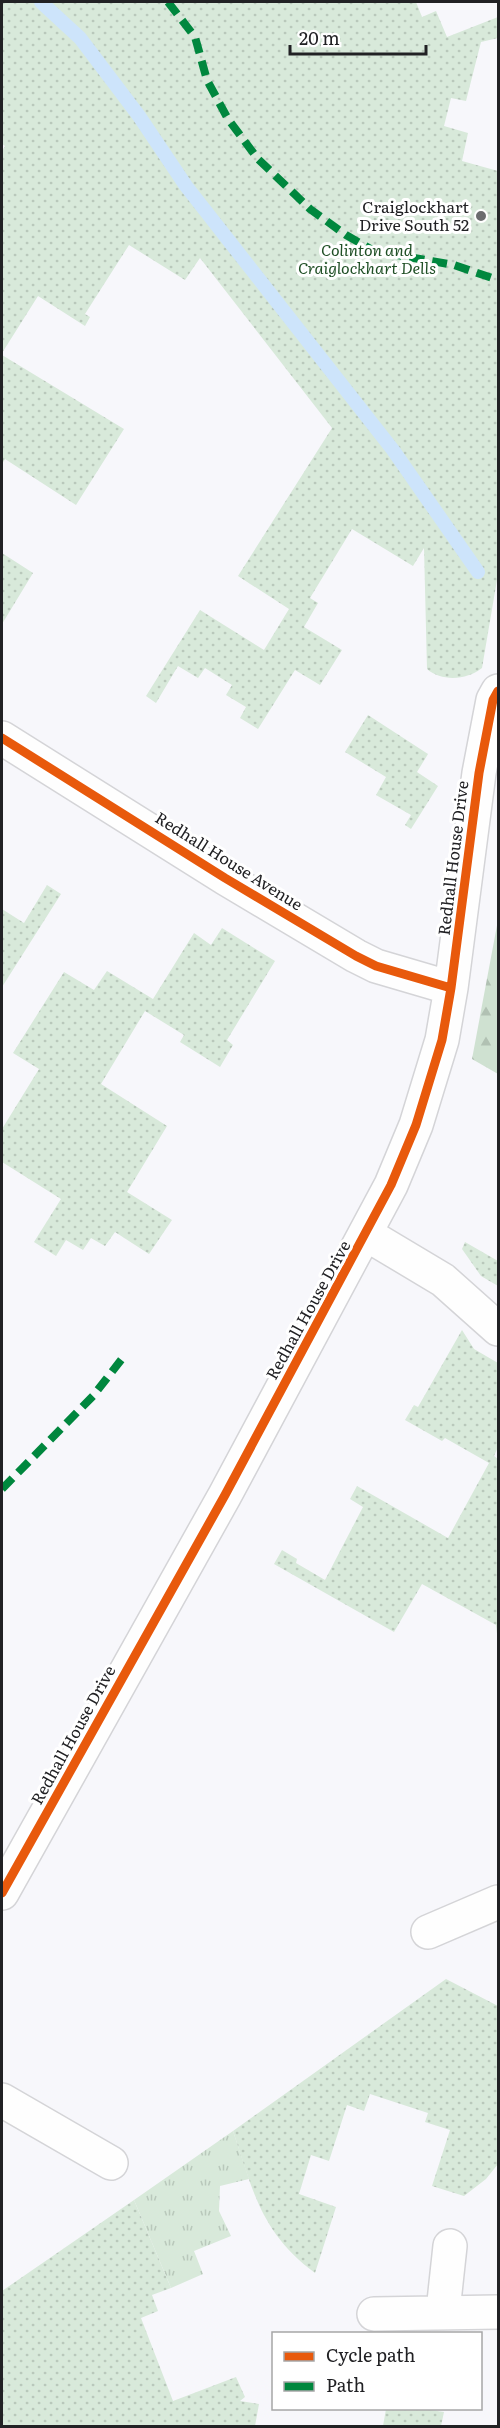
<svg xmlns="http://www.w3.org/2000/svg" width="500" height="2428" font-family="Literata,serif">
<style>
.grass{fill:url(#grass-tufts)}
.forest{fill:url(#forest-firs)}
.park{fill:url(#park-dots)}
.lines{fill:none;stroke-linecap:round;stroke-linejoin:round}
.stream{stroke:#cde4fb;stroke-width:14}
.street-casing{stroke:#d4d4d7;stroke-width:36}
.street{stroke:#fefefe;stroke-width:33}
.quiet{stroke:#00873e;stroke-width:8;stroke-dasharray:15 8;stroke-linecap:butt}
.cycleway-casing{stroke:#fff;stroke-width:13}
.cycleway{stroke:#e8590c;stroke-width:9}
.poi-dot{fill:#6c6c6f;stroke:#fff;stroke-width:2}
.labels{text-anchor:middle;stroke-width:6;stroke-linejoin:round;paint-order:stroke}
.poi-label{font-size:16px;fill:#212124;stroke:#fff;text-anchor:end}
.park-label{font-size:16px;font-style:italic;fill:#205026;stroke:#fff}
.street-label{font-size:16px;fill:#212124;stroke:#fff}
</style>
<defs>
<pattern id="grass-tufts" width="24" height="20" patternUnits="userSpaceOnUse" patternTransform="scale(1.5)"><rect width="24" height="20" fill="#d8e9da"/><path d="M3 7l-1-3M5 7V3M7 7l1-3M15 17l-1-3M17 17v-4M19 17l1-3" fill="none" stroke="#b9c8bb"/></pattern>
<pattern id="forest-firs" width="22" height="20" patternUnits="userSpaceOnUse" patternTransform="scale(1.5)"><rect width="22" height="20" fill="#cfe1d1"/><path d="M5 1l3.5 6h-7zM16 11l3.5 6h-7z" fill="#b1c1b3"/></pattern>
<pattern id="park-dots" width="8" height="8" patternUnits="userSpaceOnUse" patternTransform="scale(1.5)"><rect width="8" height="8" fill="#d8e9da"/><path d="M2 2h.1M6 6h.1" fill="none" stroke="#b9c8bb" stroke-width="1.8" stroke-linecap="round"/></pattern>
</defs>
<rect width="100%" height="100%" fill="#f7f7fb"/>
<!-- grass -->
<path class="grass" d="M 233,2131 L 249,2179 L 220,2186 L 219,2211 L 231,2236 L 194,2251 L 203,2274 L 171,2288 L 134,2200 Z"/>
<!-- forest -->
<path class="forest" d="M 498,920 L 498,1074 L 472,1059 Z"/>
<!-- park -->
<path class="park" d="M 2,2 L 416,2 L 422,17 L 436,11 L 447,37 L 498,17 L 498,38 L 481,42 L 466,101 L 451,98 L 444,126 L 468,133 L 462,161 L 498,171 L 498,574 L 482,668 C 467,680 442,682 427,669 L 424,548 L 413,566 L 352,529 L 310,598 L 318,603 L 304,627 L 342,650 L 320,685 L 295,670 L 258,729 L 240,718 L 246,707 L 226,695 L 232,685 L 205,668 L 198,678 L 178,666 L 156,703 L 146,696 L 200,610 L 264,650 L 289,609 L 238,576 L 332,428 L 200,258 L 185,280 L 129,245 L 85,314 L 90,317 L 85,326 L 38,296 L 2,353 L 2,151 L 5,146 L 2,144 Z
M 2,355 L 124,429 L 76,505 L 5,459 L 2,464 Z
M 2,553 L 33,573 L 2,624 Z
M 368,715 L 428,754 L 417,772 L 438,786 L 411,829 L 405,825 L 411,815 L 376,795 L 386,777 L 345,752 Z
M 47,885 L 61,894 L 2,987 L 2,909 L 24,923 Z
M 222,928 L 275,961 L 227,1040 L 233,1045 L 220,1067 L 180,1042 L 184,1035 L 145,1011 L 101,1084 L 167,1126 L 127,1192 L 172,1220 L 149,1254 L 115,1232 L 105,1246 L 91,1238 L 83,1250 L 66,1240 L 56,1256 L 34,1242 L 61,1199 L 2,1162 L 2,1129 L 39,1069 L 13,1053 L 64,972 L 94,990 L 107,971 L 153,999 L 194,933 L 211,945 Z
M 465,1242 L 498,1261 L 498,1286 L 481,1276 L 462,1249 Z
M 462,1330 L 474,1349 L 498,1363 L 498,1447 L 494,1456 L 498,1459 L 498,1642 L 496,1625 L 422,1584 L 394,1632 L 274,1564 L 282,1550 L 297,1559 L 296,1563 L 325,1580 L 363,1507 L 350,1499 L 357,1486 L 448,1538 L 489,1463 L 445,1438 L 442,1441 L 405,1420 L 414,1405 L 418,1407 Z
M 446,1979 L 498,2006 L 498,2164 L 486,2179 L 464,2196 L 432,2186 L 450,2130 L 425,2122 L 428,2113 L 370,2094 L 364,2111 L 347,2105 L 329,2161 L 311,2155 L 299,2194 L 336,2207 L 315,2273 C 261,2233 253,2191 233,2131 Z
M 134,2200 L 171,2288 L 152,2295 L 158,2311 L 141,2318 L 173,2401 L 236,2377 L 245,2397 L 240,2401 L 259,2404 L 255,2426 L 2,2426 L 2,2291 Z
M 386,2409 L 424,2409 L 444,2412 L 441,2426 L 383,2426 Z"/>
<g class="lines">
<!-- stream -->
<path class="stream" d="M 41,2 L 80,38 L 139,116 L 186,186 L 393,450 L 478,572"/>
<defs>
<path id="street" d="M 2,738 L 225,878 L 356,956 L 376,966 L 451,988
M 366,1234 L 443,1280 L 498,1329
M 2,1893 L 225,1495 L 391,1185 L 416,1125 L 442,1040 L 451,988 L 479,773 L 493,700 L 498,691
M 428,1932 L 498,1902
M 2,2100 L 111,2163
M 443,2311 L 450,2246
M 374,2314 L 498,2312"/>
</defs>
<!-- street casing -->
<use href="#street" class="street-casing"/>
<!-- street -->
<use href="#street" class="street"/>
<!-- quiet -->
<path class="quiet" d="M 168,2 L 195,37 L 207,80 L 228,119 L 258,159 L 310,209 L 346,235 L 374,251 L 454,265 L 498,280
M 2,1489 L 93,1396 L 125,1355"/>
<defs>
<path id="cycleway" d="M 2,738 L 225,878 L 356,956 L 376,966 L 451,988
M 2,1893 L 225,1495 L 391,1185 L 416,1125 L 442,1040 L 451,988 L 479,773 L 493,700 L 498,691"/>
</defs>
<!-- cycleway casing -->
<use href="#cycleway" class="cycleway-casing"/>
<!-- cycleway -->
<use href="#cycleway" class="cycleway"/>
</g>
<!-- markers -->
<circle class="poi-dot" cx="481" cy="216" r="6"/>
<g class="labels">
<!-- poi labels -->
<g class="poi-label">
<text x="469" y="213">Craiglockhart<tspan x="469" dy="18">Drive South 52</tspan></text>
</g>
<!-- park labels -->
<g class="park-label">
<text x="367" y="256">Colinton and<tspan x="367" dy="18">Craiglockhart Dells</tspan></text>
</g>
<!-- street labels -->
<g class="street-label">
<text transform="translate(453 858) rotate(-83)" y="6">Redhall House Drive</text>
<text transform="translate(229 861) rotate(32)" y="6">Redhall House Avenue</text>
<text transform="translate(308 1310) rotate(-61)" y="6">Redhall House Drive</text>
<text transform="translate(73 1735) rotate(-61)" y="6">Redhall House Drive</text>
</g>
</g>
<!-- border -->
<rect width="500" height="2428" fill="none" stroke="#212124" stroke-width="6"/>
<!-- legend -->
<rect x="272" y="2332" width="210" height="78" fill="#ffffff" stroke="#a6a6a7" stroke-width="1.5"/>
<rect x="284" y="2352" width="30" height="9" fill="#e8590c" stroke="#a6a6a7" stroke-width="1.5"/>
<text x="326" y="2362" font-size="18" fill="#212124">Cycle path</text>
<rect x="284" y="2382" width="30" height="9" fill="#00873e" stroke="#a6a6a7" stroke-width="1.5"/>
<text x="326" y="2392" font-size="18" fill="#212124">Path</text>
<!-- scale -->
<path d="M290 45v9h136v-9" fill="none" stroke="#212124" stroke-width="3"/>
<text x="299" y="45" font-size="18" fill="#212124" stroke="#ffffff" stroke-width="4.5" paint-order="stroke">20 m</text>
</svg>
